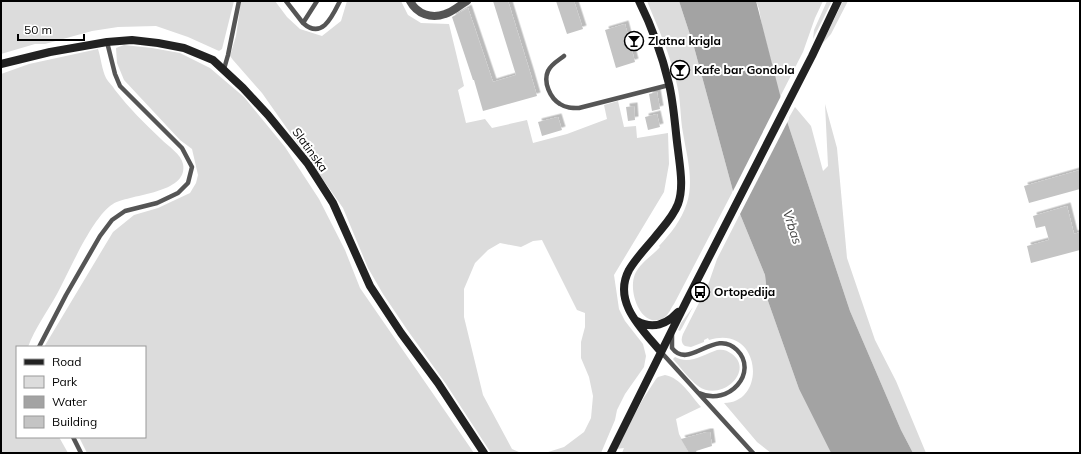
<svg xmlns="http://www.w3.org/2000/svg" width="1081" height="454" font-family="Mulish,sans-serif">
<style>
.green{fill:#dcdcdc}
.water{fill:#a3a3a3}
.pier{fill:#fff}
.building{fill:#c4c4c4;filter:url(#shadow)}
.lines{fill:none;stroke-linecap:round;stroke-linejoin:round}
.lane{stroke:#555;stroke-width:4.5}
.street{stroke:#555;stroke-width:8}
.secondary{stroke:#222;stroke-width:8}
.labels{text-anchor:middle;stroke-width:4;stroke-linejoin:round;paint-order:stroke}
.poi-label{font-size:12px;font-weight:bold;fill:#000;stroke:#fff;text-anchor:start}
.street-label{font-size:12px;fill:#000;stroke:#fff}
.water-label{font-size:13px;font-style:italic;fill:#444;stroke:#fff}
</style>
<defs>
<filter id="shadow"><feDropShadow dx="3.5" dy="-3.5" stdDeviation="0" flood-color="#0004"/></filter>
</defs>
<rect width="100%" height="100%" fill="#fff"/>
<!-- green -->
<path class="green" d="M 1,1 L 234,1 L 222,49 L 219,51 L 188,37 L 156,26 L 118,27 L 92,31 L 45,44 L 35,44 L 1,54 Z
M 241,1 L 275,1 L 287,17 L 300,29 L 322,36 L 341,21 L 347,1 L 401,1 L 408,15 L 421,23 L 449,24 L 464,86 L 458,90 L 466,123 L 485,119 L 492,128 L 527,120 L 533,143 L 567,134 L 607,119 L 604,105 L 618,101 L 624,127 L 636,126 L 637,138 L 668,133 L 669,164 L 664,192 L 614,275 L 619,309 L 625,321 L 643,344 L 646,356 L 644,367 L 625,394 L 617,410 L 615,420 L 601,453 L 545,453 L 564,447 L 584,432 L 591,418 L 593,396 L 589,377 L 581,358 L 581,342 L 585,327 L 585,313 L 577,310 L 542,240 L 533,241 L 521,247 L 500,243 L 488,250 L 475,263 L 464,289 L 464,317 L 483,395 L 512,449 L 521,453 L 491,453 L 446,384 L 408,331 L 383,294 L 368,268 L 343,208 L 262,93 L 233,60 L 230,56 L 236,36 Z
M 647,1 L 679,1 L 694,47 L 733,191 L 674,304 C 671,308 669,314 665,317 C 643,332 627,293 635,274 C 640,263 653,255 660,247 L 659,246 C 671,233 681,221 687,203 C 694,180 687,157 683,133 C 680,117 681,101 677,85 C 671,56 658,28 647,1 Z
M 756,1 L 823,1 L 815,18 L 803,52 L 780,97 L 762,26 L 759,9 Z
M 827,1 L 832,1 L 813,39 L 814,30 Z
M 843,1 L 848,1 L 831,34 L 822,44 Z
M 124,45 L 152,48 L 180,53 L 210,68 L 244,97 L 285,147 L 319,199 L 345,250 L 360,288 L 474,453 L 87,453 L 79,437 L 145,437 L 145,347 L 44,347 L 113,232 L 134,215 L 158,208 L 190,193 L 196,183 L 198,175 L 192,149 L 180,140 L 124,80 L 117,63 L 116,48 Z
M 98,49 C 101,58 102,70 106,78 C 108,82 113,86 115,90 C 129,108 145,124 161,139 C 168,146 181,154 183,164 C 189,194 129,194 113,204 C 92,217 69,272 57,294 C 47,312 35,328 28,347 L 17,347 L 17,437 L 59,437 L 68,453 L 1,453 L 1,74 L 29,64 Z
M 825,104 L 837,148 L 847,258 L 875,340 L 896,381 L 926,453 L 913,453 L 901,430 L 850,311 L 787,121 L 795,107 L 811,126 L 823,171 L 828,166 Z
M 740,214 L 765,275 L 768,301 L 799,389 L 831,453 L 771,453 L 757,442 L 724,403 C 768,403 761,323 709,340 L 708,338 L 704,340 L 704,342 L 691,347 L 685,346 C 681,343 681,339 683,334 L 708,285 L 717,259 Z
M 693,307 L 682,328 L 680,331 L 678,330 L 681,323 Z
M 717,350 C 723,349 727,350 732,354 C 755,371 721,403 698,386 C 689,379 681,368 673,359 L 675,357 C 689,365 703,355 717,350 Z
M 665,375 C 681,378 691,396 701,407 L 676,419 L 679,434 L 689,453 L 622,453 L 624,448 L 616,449 L 643,399 L 656,379 L 658,377 Z"/>
<!-- water -->
<path class="water" d="M 679,1 L 756,1 L 786,118 L 850,311 L 901,430 L 913,453 L 831,453 L 799,389 L 768,301 L 765,275 L 740,214 L 733,191 L 694,47 Z"/>
<!-- pier -->
<path class="pier" d="M 782,94 L 789,119 L 739,216 L 732,193 Z"/>
<!-- building -->
<path class="building" d="M 493,1 L 508,1 L 530,72 L 537,96 L 483,111 L 474,80 L 473,80 L 452,17 L 468,8 L 493,82 L 516,75 Z
M 556,1 L 574,1 L 583,29 L 567,34 Z
M 625,24 L 635,62 L 616,68 L 605,30 Z
M 657,92 L 660,109 L 652,111 L 649,94 Z
M 634,106 L 635,120 L 628,121 L 626,107 Z
M 657,114 L 660,127 L 648,130 L 645,117 Z
M 558,117 L 562,130 L 542,136 L 538,122 Z
M 1080,170 L 1080,189 L 1029,203 L 1024,186 Z
M 1067,206 L 1074,234 L 1080,232 L 1080,250 L 1031,263 L 1027,246 L 1049,240 L 1045,226 L 1036,228 L 1033,216 Z
M 707,432 L 710,432 L 712,446 L 696,451 L 697,453 L 689,453 L 681,439 Z"/>
<g class="lines">
<!-- lane -->
<path class="lane" d="M 286,1 L 303,23
M 317,1 L 303,23 C 322,40 332,17 340,1
M 564,56 C 559,60 551,64 548,71 C 543,82 550,98 560,104 C 566,108 572,108 579,108 L 669,85
M 224,69 L 228,55 L 239,1
M 672,334 L 672,348 C 689,371 715,327 737,350 C 759,372 729,407 699,393
M 39,347 L 66,295 L 100,236 L 112,220 L 125,211 L 157,203 L 178,193 L 188,183 L 192,167 L 182,148 L 120,86 L 115,74 L 107,42
M 661,352 L 753,453
M 73,437 L 81,453"/>
<!-- street -->
<path class="street" d="M 410,1 C 417,14 431,19 445,14 C 453,12 460,5 467,1"/>
<!-- secondary -->
<path class="secondary" d="M 639,1 C 652,27 662,55 669,84 C 674,105 675,128 678,150 C 680,167 684,188 678,204 C 673,217 663,227 655,237 C 646,248 636,258 629,270 C 612,302 642,329 661,352
M 1,64 L 50,52 L 107,42 L 132,40 L 158,43 L 184,48 L 213,60 L 243,88 L 268,115 L 308,164 L 333,203 L 370,286 L 401,333 L 438,383 L 484,453
M 637,321 C 653,330 667,324 678,312
M 611,453 L 687,300 L 812,56 L 838,1"/>
</g>
<!-- icons -->
<defs>
<symbol id="bar-ring" viewBox="-11 -11 22 22"><circle r="9.5" fill="#fff" stroke="#000" stroke-width="1.5"/><path d="M-6-5H6L.8 .8V4.5H3.5V6h-7V4.5H-.8V.8Z" fill="#000"/></symbol>
<symbol id="bus-ring" viewBox="-11 -11 22 22"><circle r="9.5" fill="#fff" stroke="#000" stroke-width="1.5"/><path d="M-5-6H5V4H4V6H2V4H-2V6H-4V4H-5ZM-3.5-4V0h7V-4ZM-3.5 1.2v1.5H-2V1.2ZM2 1.2v1.5H3.5V1.2Z" fill="#000"/></symbol>
</defs>
<g fill-rule="evenodd">
<use href="#bar-ring" x="623" y="30" width="22" height="22"/>
<use href="#bar-ring" x="669" y="59" width="22" height="22"/>
<use href="#bus-ring" x="689" y="281" width="22" height="22"/>
</g>
<g class="labels">
<!-- poi labels -->
<g class="poi-label">
<text x="648" y="45">Zlatna krigla</text>
<text x="694" y="74">Kafe bar Gondola</text>
<text x="714" y="296">Ortopedija</text>
</g>
<!-- street labels -->
<g class="street-label">
<text transform="translate(310 150) rotate(54)" y="4">Slatinska</text>
</g>
<!-- water labels -->
<g class="water-label">
<text transform="translate(793 227) rotate(72)" y="5">Vrbas</text>
</g>
</g>
<!-- border -->
<rect width="1081" height="454" fill="none" stroke="#000000" stroke-width="4"/>
<!-- legend -->
<rect x="16" y="346" width="130" height="92" fill="#ffffff" stroke="#999999"/>
<rect x="24" y="359" width="20" height="6" fill="#222222" stroke="#999999"/>
<text x="52" y="366" font-size="12" fill="#000000">Road</text>
<rect x="24" y="376" width="20" height="12" fill="#dcdcdc" stroke="#999999"/>
<text x="52" y="386" font-size="12" fill="#000000">Park</text>
<rect x="24" y="396" width="20" height="12" fill="#a3a3a3" stroke="#999999"/>
<text x="52" y="406" font-size="12" fill="#000000">Water</text>
<rect x="24" y="416" width="20" height="12" fill="#c4c4c4" stroke="#999999"/>
<text x="52" y="426" font-size="12" fill="#000000">Building</text>
<!-- scale -->
<path d="M18 34v6h66v-6" fill="none" stroke="#000000" stroke-width="2"/>
<text x="24" y="34" font-size="12" fill="#000000" stroke="#ffffff" stroke-width="3" paint-order="stroke">50 m</text>
</svg>
